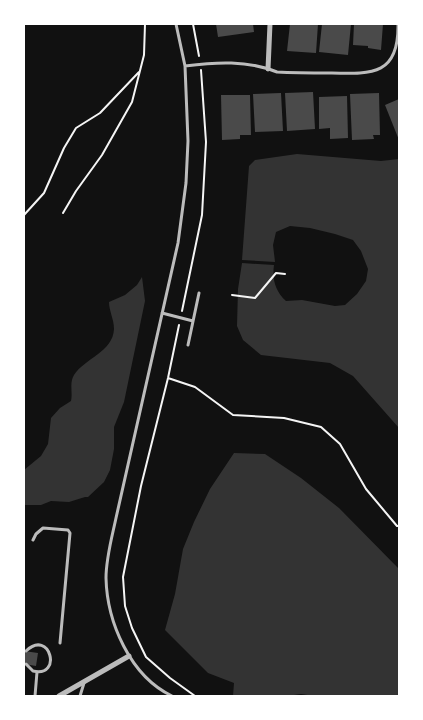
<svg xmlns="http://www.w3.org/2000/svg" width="423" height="720" font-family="Commissioner,sans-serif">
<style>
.water{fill:#333}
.building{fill:#4a4a4a}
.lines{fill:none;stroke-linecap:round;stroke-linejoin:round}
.path{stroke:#f5f5f5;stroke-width:2}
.service{stroke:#bcbcbc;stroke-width:3}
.minor{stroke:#bcbcbc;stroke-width:5}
</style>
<rect width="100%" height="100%" fill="#111"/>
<!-- water -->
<path class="water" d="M 297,154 L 381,161 L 399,159 L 399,428 L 353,376 L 330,363 L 261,355 L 243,340 L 237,326 L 238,289 L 242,263 L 274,265 C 272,279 275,291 286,301 L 302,300 L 335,306 L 345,305 L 357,294 L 366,281 L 368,269 L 361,251 L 353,240 L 335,234 L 310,228 L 290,226 L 276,232 L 273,245 L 275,262 L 242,260 L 249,166 L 255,160 Z
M 142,277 L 145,301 L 124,402 L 114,427 L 114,449 L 110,470 L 104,482 L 88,497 L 85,497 L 69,502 L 51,501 L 41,505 L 24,505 L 24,470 L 41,456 L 48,444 L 51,418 L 60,408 L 71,401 C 73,393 69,383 74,375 C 85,358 113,352 114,329 C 114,319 109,311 109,302 L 125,295 L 137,285 Z
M 234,453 L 265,454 L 301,478 L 339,508 L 399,569 L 399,696 L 314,696 L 301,694 L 287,696 L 233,696 L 234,683 L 208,673 L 165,630 L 175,594 L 183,549 L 194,522 L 210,489 Z"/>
<!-- building -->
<path class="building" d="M 216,24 L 253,24 L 254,32 L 218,37 Z
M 290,24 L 318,24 L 316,53 L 287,51 Z
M 322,24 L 351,24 L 348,55 L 319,52 Z
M 354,24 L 383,24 L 381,50 L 368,48 L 368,46 L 353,45 Z
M 313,92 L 315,129 L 287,131 L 285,93 Z
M 281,93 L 283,131 L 255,132 L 253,94 Z
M 379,93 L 380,135 L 373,135 L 374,139 L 352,140 L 350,94 Z
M 221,95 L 250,95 L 251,135 L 240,135 L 240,139 L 222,140 Z
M 347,96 L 348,138 L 330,139 L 330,128 L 319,129 L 319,97 Z
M 399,99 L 399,140 L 385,105 Z
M 24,651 L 38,653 L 36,666 L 24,664 Z"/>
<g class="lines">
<!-- path -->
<path class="path" d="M 193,24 L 199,56
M 63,213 L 76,191 L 102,155 L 132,102 L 144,55 L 145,24
M 24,215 L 44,193 L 64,148 L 76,128 L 100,113 L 139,72
M 232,295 L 255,298 L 276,273 L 285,274
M 182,311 L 202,215 L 206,142 L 201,70
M 179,325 L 168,378 L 141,486 L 123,577 L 125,606 L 132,628 L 146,657 L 170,678 L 195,696
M 168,378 L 195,387 L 233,415 L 284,418 L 321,427 L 340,444 L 366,489 L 397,526 L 399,526"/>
<!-- service -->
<path class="service" d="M 185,66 C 216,62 247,60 277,72 C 295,73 313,73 331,73 C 373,74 399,75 398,24
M 162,313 L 193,321
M 188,345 L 199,293
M 33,540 L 36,534 L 43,528 L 68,530 L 70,533 L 60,643
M 26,664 L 33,671 C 63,678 50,628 26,651
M 35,696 L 37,672
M 80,696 L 84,683
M 172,696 C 130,676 107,622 106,578 C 106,558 112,537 116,518 L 178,243 L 186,183 L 188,141 L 185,66 L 176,24"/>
<!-- minor -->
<path class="minor" d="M 268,69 L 270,24
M 59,696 L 129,656"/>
</g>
<!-- border -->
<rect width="423" height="720" fill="none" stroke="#ffffff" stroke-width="50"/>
</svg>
